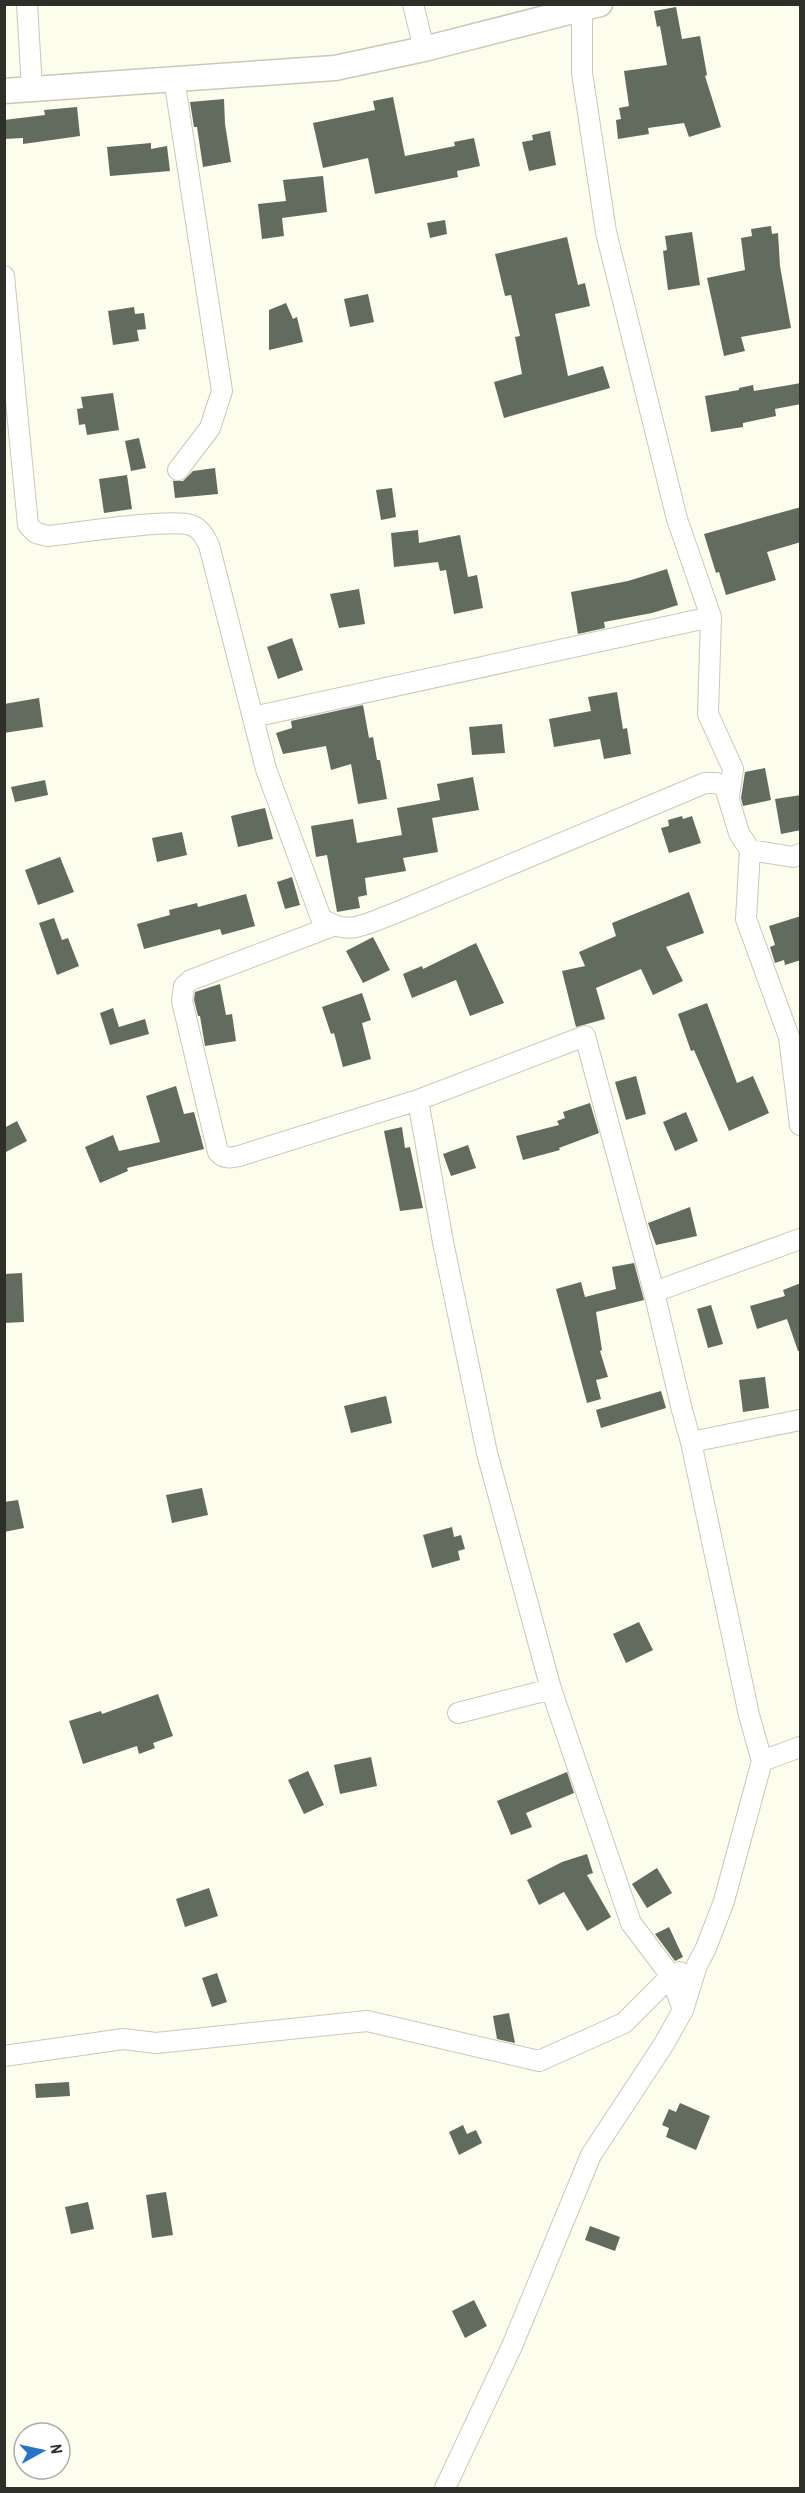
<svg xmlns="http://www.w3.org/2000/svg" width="805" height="2493" font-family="'Archivo Narrow',sans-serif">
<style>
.building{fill:#616b5e}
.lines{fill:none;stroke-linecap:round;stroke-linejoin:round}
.minor-casing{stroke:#c8c9b9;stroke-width:22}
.tertiary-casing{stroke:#c8c9b9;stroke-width:27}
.minor{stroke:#fff;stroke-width:20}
.tertiary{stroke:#fff;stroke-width:24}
</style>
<rect width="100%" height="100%" fill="#fcfdec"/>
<!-- building -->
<path class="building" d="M 676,7 L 682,39 L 700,36 L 707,75 L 705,76 L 721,127 L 689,137 L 684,123 L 648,128 L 649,134 L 618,139 L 616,120 L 621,119 L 619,108 L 629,106 L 624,71 L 667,65 L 660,26 L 657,27 L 654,11 Z
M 393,97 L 405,156 L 455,146 L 454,142 L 474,138 L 480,166 L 457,171 L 458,177 L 375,194 L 368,158 L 323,168 L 313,123 L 375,110 L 373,101 Z
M 224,99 L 225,124 L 231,162 L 203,167 L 197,127 L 194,127 L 190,102 Z
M 77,107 L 80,136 L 23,144 L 23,138 L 4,139 L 4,120 L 45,115 L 44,110 Z
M 550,131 L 556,165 L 529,171 L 522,142 L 533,140 L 532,135 Z
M 151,143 L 151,149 L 167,146 L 170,171 L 110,176 L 107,147 Z
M 323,176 L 327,212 L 282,218 L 284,236 L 262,239 L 258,204 L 286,201 L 283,180 Z
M 445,220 L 447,234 L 430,238 L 427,223 Z
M 771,226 L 772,234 L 778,233 L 780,266 L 791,328 L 741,337 L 745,351 L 724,356 L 707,278 L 745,270 L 741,238 L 752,236 L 751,229 Z
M 692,232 L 700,285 L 668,290 L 663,251 L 667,250 L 665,236 Z
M 567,237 L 578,285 L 585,283 L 590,306 L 555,314 L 568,376 L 603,366 L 610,388 L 504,418 L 494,382 L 522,374 L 515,337 L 520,336 L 511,295 L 505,296 L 495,254 Z
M 368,294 L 374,322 L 350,327 L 344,299 Z
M 286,303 L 293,319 L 297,317 L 303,342 L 269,350 L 269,310 Z
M 134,307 L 135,314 L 144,313 L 146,329 L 137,330 L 139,341 L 113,345 L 108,311 Z
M 801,383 L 801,404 L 775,409 L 776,416 L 743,423 L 743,427 L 711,432 L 705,396 L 739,390 L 739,388 L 753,385 L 754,391 Z
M 113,393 L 119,430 L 87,435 L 85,424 L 79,425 L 77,409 L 83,408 L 81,397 Z
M 139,438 L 146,468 L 131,471 L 125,441 Z
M 215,468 L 218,494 L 175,498 L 173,481 L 183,481 L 193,471 Z
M 127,475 L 132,509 L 104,513 L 99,479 Z
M 392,488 L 396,517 L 381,520 L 376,490 Z
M 801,507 L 801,542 L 767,552 L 776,580 L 726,595 L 719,572 L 716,573 L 704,534 Z
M 418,530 L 419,543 L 460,535 L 468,577 L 477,575 L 483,608 L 454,614 L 446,570 L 440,571 L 438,562 L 394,567 L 391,533 Z
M 667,569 L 678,605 L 652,613 L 604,622 L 605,628 L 578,634 L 571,592 L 628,581 Z
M 359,589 L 365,624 L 339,628 L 330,594 Z
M 292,638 L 303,670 L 278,679 L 267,647 Z
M 617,692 L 623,729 L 627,728 L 631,754 L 604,759 L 600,739 L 554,747 L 549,719 L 591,711 L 588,697 Z
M 39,698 L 43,727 L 4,733 L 4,704 Z
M 363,705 L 369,738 L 373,737 L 377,760 L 380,760 L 387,799 L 358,804 L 351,764 L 331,770 L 326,746 L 283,754 L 276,733 L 292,728 L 291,721 Z
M 502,724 L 505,753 L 472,755 L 469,727 Z
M 765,768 L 771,800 L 743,806 L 741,798 L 745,772 Z
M 473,777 L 479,810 L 432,818 L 438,852 L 403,858 L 406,871 L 365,878 L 367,895 L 358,897 L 360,908 L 337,912 L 327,855 L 316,857 L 311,826 L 353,819 L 357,843 L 402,835 L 397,808 L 440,800 L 437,784 Z
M 45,780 L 48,795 L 15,802 L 11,787 Z
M 801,795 L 801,830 L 781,834 L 775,799 Z
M 265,808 L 273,839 L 238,847 L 231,816 Z
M 682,816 L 683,819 L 692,816 L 701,843 L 669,853 L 661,828 L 669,826 L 668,820 Z
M 182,832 L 187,855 L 157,862 L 152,838 Z
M 60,857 L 74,892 L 38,905 L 25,870 Z
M 292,877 L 300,905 L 285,909 L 277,882 Z
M 689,892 L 704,933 L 666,947 L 683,981 L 653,995 L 641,969 L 596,988 L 605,1019 L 576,1027 L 562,971 L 585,966 L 579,952 L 616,936 L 612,923 Z
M 246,894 L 255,926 L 222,935 L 220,929 L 144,949 L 137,924 L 170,915 L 169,910 L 197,903 L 198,907 Z
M 801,916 L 801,960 L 785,965 L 784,960 L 775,963 L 770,947 L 775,945 L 769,926 Z
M 54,918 L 62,940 L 68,938 L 79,966 L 57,975 L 39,923 Z
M 373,937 L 390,970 L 363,983 L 346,951 Z
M 476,943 L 504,1003 L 470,1016 L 456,980 L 412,998 L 403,974 L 422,966 L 423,969 Z
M 220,984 L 226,1015 L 232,1014 L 236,1041 L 205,1046 L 200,1016 L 198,1016 L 194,1000 L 195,992 Z
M 362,993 L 371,1020 L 362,1023 L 371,1059 L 343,1067 L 334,1033 L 331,1034 L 322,1007 Z
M 707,1003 L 737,1083 L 753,1076 L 769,1113 L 729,1131 L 694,1050 L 691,1051 L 678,1014 Z
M 113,1008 L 119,1027 L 145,1019 L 149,1034 L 110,1045 L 100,1013 Z
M 636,1076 L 646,1114 L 626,1120 L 615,1082 Z
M 176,1086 L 184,1114 L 194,1112 L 204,1149 L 127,1168 L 128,1171 L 100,1183 L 85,1147 L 113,1135 L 119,1151 L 160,1142 L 146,1096 Z
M 590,1103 L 599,1133 L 559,1148 L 560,1150 L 523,1160 L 516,1136 L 559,1125 L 557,1121 L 565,1118 L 563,1112 Z
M 686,1112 L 698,1141 L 675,1151 L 663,1122 Z
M 17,1121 L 27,1141 L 4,1153 L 4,1128 Z
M 402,1127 L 405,1148 L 410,1147 L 423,1208 L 400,1211 L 384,1131 Z
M 468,1145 L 476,1168 L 451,1176 L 443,1154 Z
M 690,1207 L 697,1236 L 656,1245 L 648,1223 Z
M 634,1263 L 644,1300 L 596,1312 L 602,1350 L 600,1351 L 608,1377 L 596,1380 L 601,1399 L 587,1403 L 556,1289 L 581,1282 L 585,1297 L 616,1289 L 612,1267 Z
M 22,1273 L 24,1322 L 4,1323 L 4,1274 Z
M 801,1283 L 801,1351 L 798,1351 L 787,1319 L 757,1329 L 750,1306 L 785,1296 L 783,1290 Z
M 711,1305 L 723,1344 L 708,1348 L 697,1309 Z
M 765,1377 L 769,1408 L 743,1412 L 739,1380 Z
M 661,1391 L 666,1408 L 601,1428 L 596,1410 Z
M 386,1396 L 392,1423 L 351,1433 L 344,1406 Z
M 202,1488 L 208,1515 L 172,1523 L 166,1495 Z
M 18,1500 L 24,1528 L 4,1532 L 4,1502 Z
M 452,1527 L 454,1537 L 461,1535 L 465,1549 L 458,1551 L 460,1560 L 432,1568 L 423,1535 Z
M 639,1622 L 653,1650 L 626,1663 L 613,1634 Z
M 158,1694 L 173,1736 L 153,1743 L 155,1748 L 139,1754 L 137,1746 L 83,1764 L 69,1721 L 101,1711 L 102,1714 Z
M 371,1757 L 377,1786 L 340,1794 L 334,1765 Z
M 308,1771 L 324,1805 L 304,1814 L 288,1780 Z
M 567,1772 L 574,1793 L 526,1813 L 532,1827 L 511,1835 L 497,1801 Z
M 587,1854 L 593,1873 L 587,1875 L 611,1917 L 587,1931 L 564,1892 L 539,1905 L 527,1880 L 562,1862 Z
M 657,1868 L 672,1893 L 647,1908 L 632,1884 Z
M 209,1888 L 218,1916 L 185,1927 L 176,1899 Z
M 669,1927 L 683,1957 L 675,1961 L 655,1934 Z
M 217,1973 L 227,2002 L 212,2007 L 202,1978 Z
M 509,2013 L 515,2043 L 497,2039 L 493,2016 Z
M 69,2082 L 70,2096 L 36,2098 L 35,2084 Z
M 680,2103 L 710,2116 L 696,2150 L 666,2137 L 669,2128 L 662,2125 L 669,2109 L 676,2112 Z
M 463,2125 L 467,2134 L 476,2130 L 482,2143 L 459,2155 L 449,2132 Z
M 166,2192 L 173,2235 L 152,2238 L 146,2195 Z
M 88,2202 L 94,2229 L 71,2234 L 65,2207 Z
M 590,2226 L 620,2237 L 615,2251 L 585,2240 Z
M 474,2300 L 487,2326 L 465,2338 L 452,2311 Z"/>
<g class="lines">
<defs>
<path id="minor" d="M 27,4 L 32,89
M 413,4 L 424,49
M 582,8 L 582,73 L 606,232 L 677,519 L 711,617 L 708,714 L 733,769 L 729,796
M 174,78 L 222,391 L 210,428 L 178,470
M 4,276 L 28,525 L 36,533 L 48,536 C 76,533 170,518 191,525 C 201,529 204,536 209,545 L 266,769 L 321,918 C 349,937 364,924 393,914 L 705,783 L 716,783 L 725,787 L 739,833 L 750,850 L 793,857 L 800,854
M 253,717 L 711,617
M 750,850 L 746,919 L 789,1037 L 800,1125
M 333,926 L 191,980 L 184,986 L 182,1001 L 218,1152 C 224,1159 231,1158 239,1156 L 418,1100 L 585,1036 L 654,1292 L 682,1410 L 691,1442 L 749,1715 L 762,1761
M 418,1100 L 443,1242 L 487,1453 L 551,1689 L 631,1923 L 671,1976 L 683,2010
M 654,1292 L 800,1239
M 691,1442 L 800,1420
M 458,1713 L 551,1689
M 4,2056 L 123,2039 L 156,2043 L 367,2021 L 539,2061 L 624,2023 L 671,1976 L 680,1972
M 445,2488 L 512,2346 L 591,2155 L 664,2044 L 683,2010 L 697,1965 L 706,1948 L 724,1901 L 762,1761 L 800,1747"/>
<path id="tertiary" d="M 4,91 L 335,68 L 424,49 L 600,4"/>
</defs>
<!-- minor casing -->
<use href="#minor" class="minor-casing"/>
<!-- tertiary casing -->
<use href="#tertiary" class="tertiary-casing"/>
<!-- minor -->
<use href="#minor" class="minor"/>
<!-- tertiary -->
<use href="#tertiary" class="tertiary"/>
</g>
<!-- border -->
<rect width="805" height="2493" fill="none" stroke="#2f2f29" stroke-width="12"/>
<!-- north arrow -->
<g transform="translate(42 2451) rotate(82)"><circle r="28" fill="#ffffff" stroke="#acaca9" stroke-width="1.5"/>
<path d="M0-4.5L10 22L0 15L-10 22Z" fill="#2874c4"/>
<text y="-9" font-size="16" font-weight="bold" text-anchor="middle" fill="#2f2f29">N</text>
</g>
</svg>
